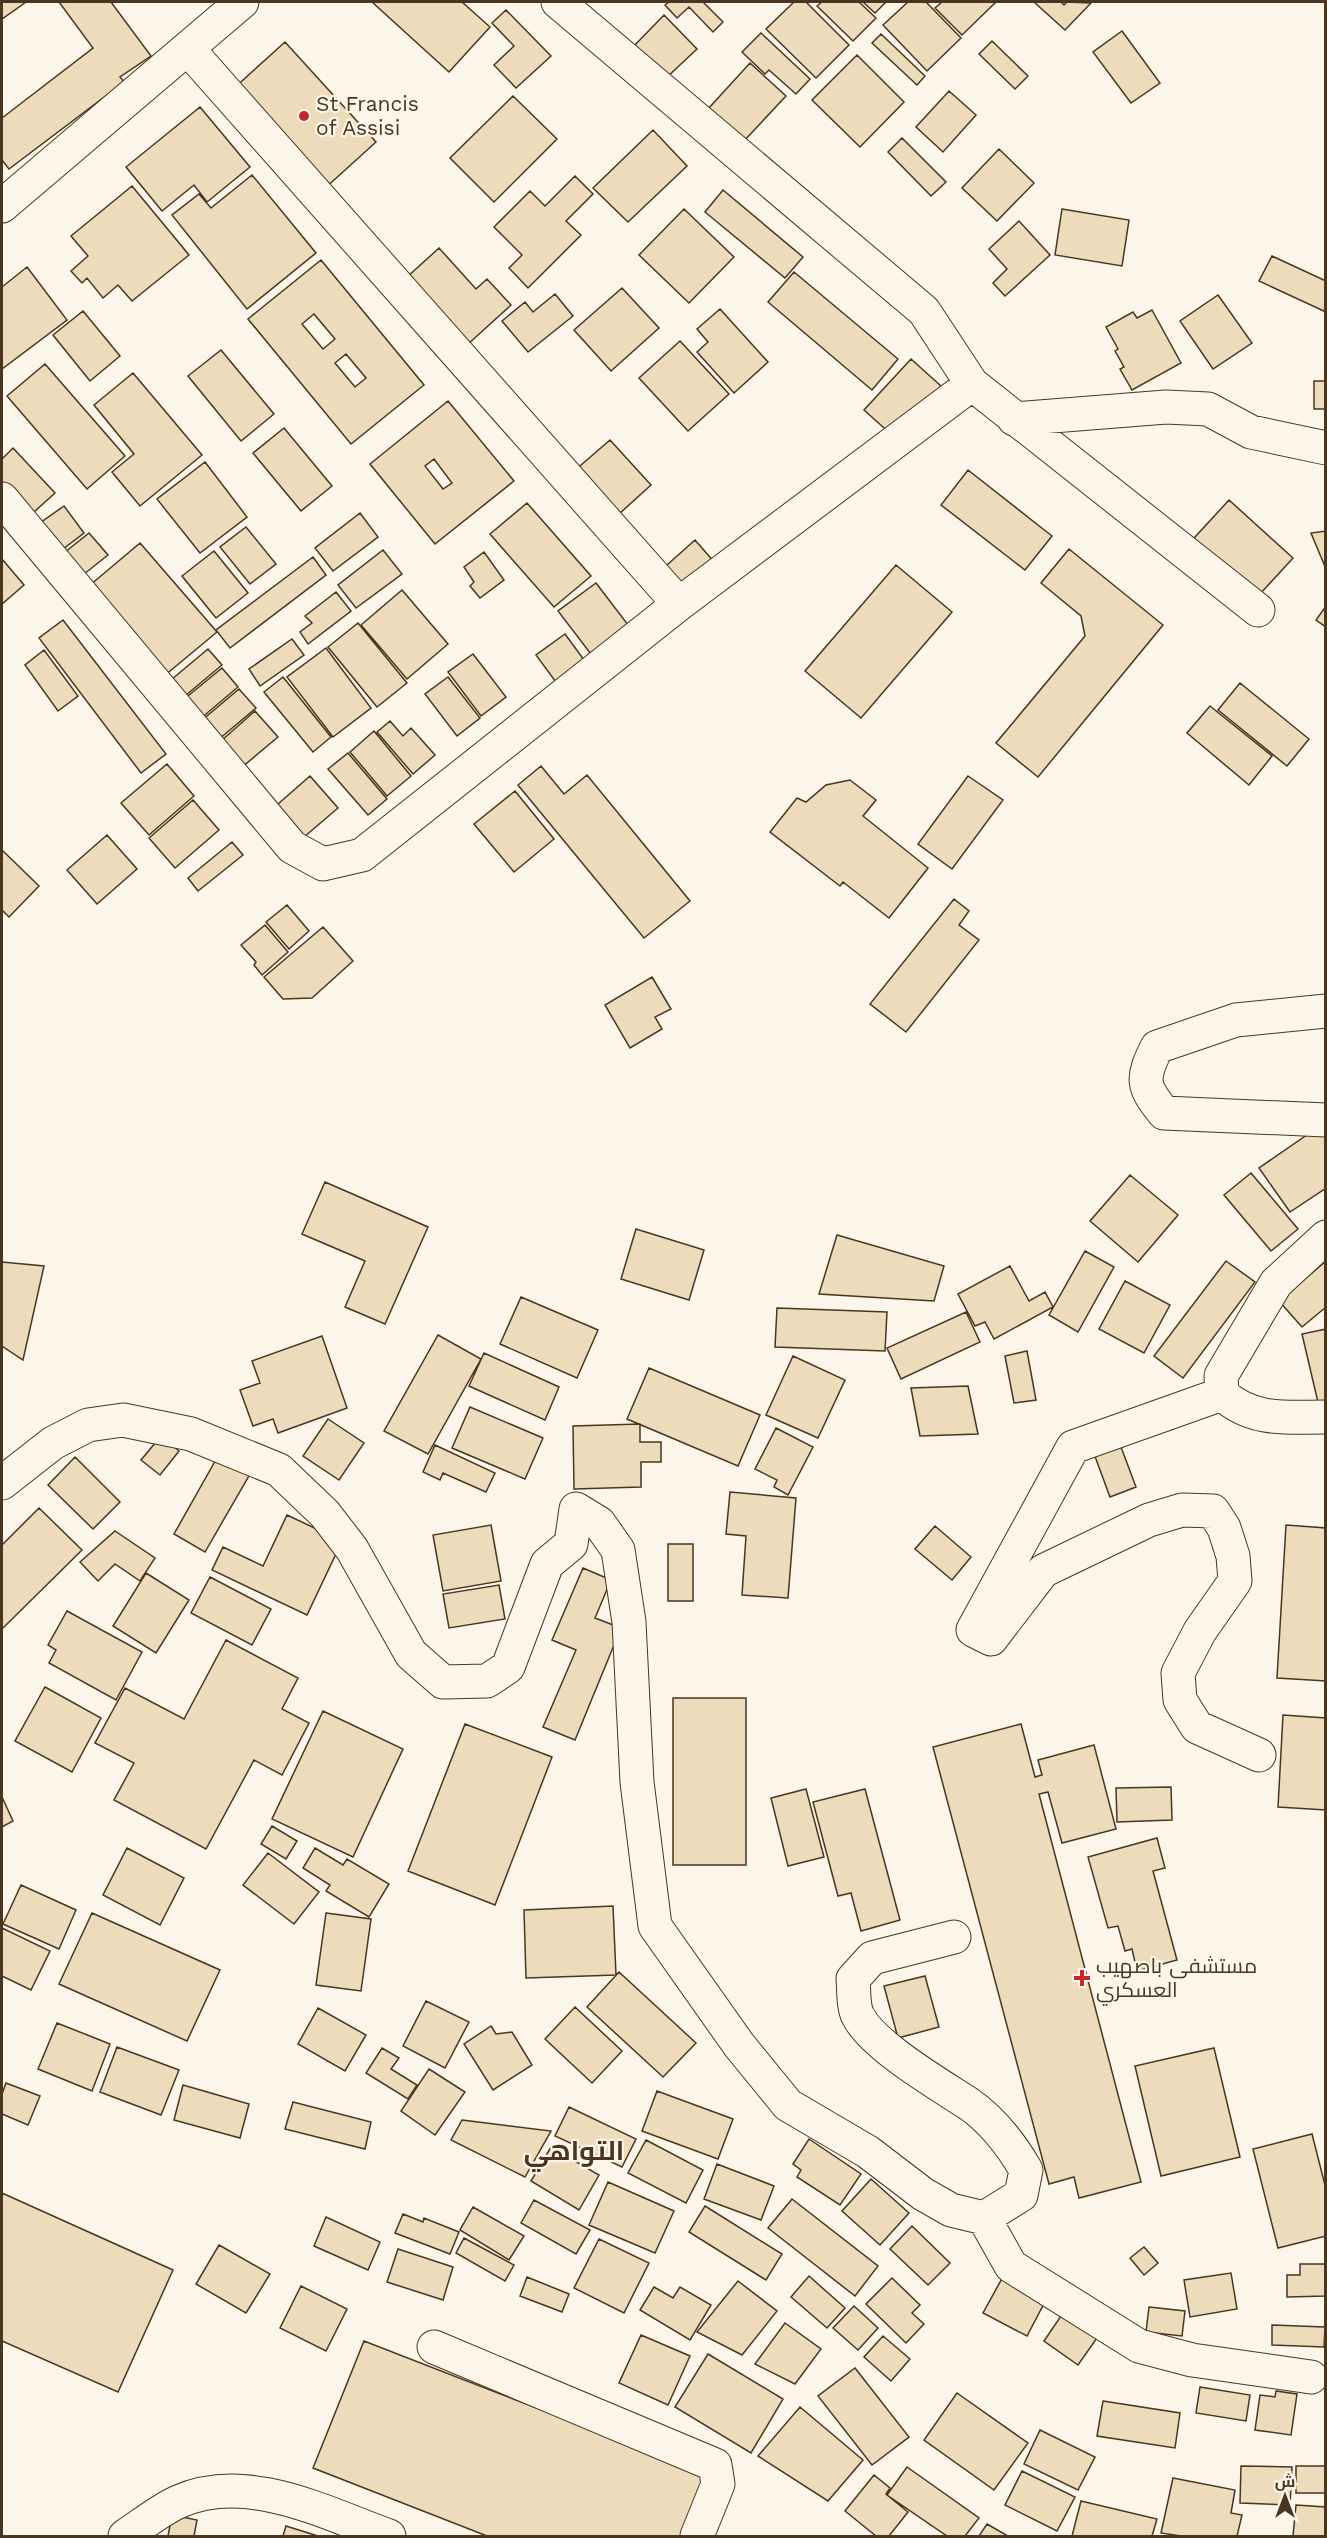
<svg xmlns="http://www.w3.org/2000/svg" width="1327" height="2538" font-family="'Work Sans',Cairo,sans-serif">
<style>
.building{fill:#ecdcbc;stroke:#4a3520;stroke-width:1.5;fill-rule:evenodd}
.lines{fill:none;stroke-linecap:round;stroke-linejoin:round}
.minor-casing{stroke:#4a3520;stroke-width:35}
.major-casing{stroke:#4a3520;stroke-width:35}
.minor{stroke:#fbf6e9;stroke-width:33}
.major{stroke:#fbf6e9;stroke-width:33}
.poi-dot{fill:#c62828;stroke:#fbf6e9;stroke-width:2}
.labels{text-anchor:middle;stroke-width:4.5;stroke-linejoin:round;paint-order:stroke}
.poi-label{font-size:21px;fill:#4a3520;stroke:#fbf6e9;text-anchor:start}
.district-label{font-size:27px;font-weight:bold;fill:#4a3520;stroke:#fbf6e9}
</style>
<rect width="100%" height="100%" fill="#fbf6e9"/>
<!-- building -->
<path class="building" d="M 2,2 L 26,2 L 2,19 Z
M 59,2 L 111,2 L 151,56 L 120,77 L 124,82 L 9,169 L 2,160 L 2,118 L 93,48 Z
M 372,2 L 462,2 L 490,27 L 449,72 Z
M 669,2 L 703,2 L 723,22 L 713,32 L 689,7 L 677,18 L 665,5 Z
M 794,2 L 806,2 L 849,45 L 816,78 L 766,29 Z
M 822,2 L 859,2 L 876,18 L 853,41 L 817,6 Z
M 863,2 L 886,2 L 875,13 Z
M 908,2 L 926,2 L 961,38 L 927,71 L 883,25 Z
M 942,2 L 996,2 L 962,35 L 935,8 Z
M 1034,2 L 1061,2 L 1064,5 L 1067,2 L 1091,3 L 1065,30 Z
M 506,10 L 551,56 L 516,88 L 494,65 L 514,46 L 492,23 Z
M 664,15 L 697,49 L 665,79 L 633,47 Z
M 1122,31 L 1160,83 L 1131,103 L 1093,52 Z
M 761,33 L 810,79 L 796,94 L 769,70 L 765,74 L 742,52 Z
M 881,34 L 925,76 L 917,85 L 872,43 Z
M 992,41 L 1028,76 L 1015,89 L 979,54 Z
M 285,42 L 376,142 L 323,190 L 232,90 Z
M 857,55 L 904,102 L 860,147 L 812,100 Z
M 750,63 L 786,96 L 743,142 L 708,109 Z
M 949,91 L 976,115 L 943,152 L 916,127 Z
M 513,96 L 557,139 L 494,202 L 450,158 Z
M 200,107 L 250,167 L 207,202 L 194,185 L 162,211 L 126,167 Z
M 653,130 L 687,166 L 628,222 L 593,188 Z
M 902,138 L 946,182 L 931,196 L 888,152 Z
M 999,149 L 1034,183 L 997,221 L 962,188 Z
M 252,175 L 316,253 L 247,309 L 172,215 L 199,194 L 211,208 Z
M 575,176 L 593,194 L 566,221 L 581,235 L 528,288 L 509,268 L 522,255 L 494,227 L 530,191 L 545,206 Z
M 132,186 L 189,255 L 132,301 L 118,285 L 103,298 L 87,278 L 82,283 L 71,271 L 88,256 L 71,236 Z
M 723,190 L 803,257 L 785,278 L 705,212 Z
M 684,209 L 734,257 L 689,303 L 639,255 Z
M 1062,209 L 1129,220 L 1122,266 L 1055,255 Z
M 1019,221 L 1050,255 L 1005,296 L 993,283 L 1007,269 L 989,249 Z
M 439,248 L 476,289 L 487,279 L 511,305 L 467,345 L 406,278 Z
M 1272,256 L 1326,281 L 1326,312 L 1259,281 Z
M 321,260 L 424,385 L 351,444 L 248,319 ZM 314,314 L 335,339 L 323,349 L 302,324 ZM 346,354 L 366,378 L 355,387 L 335,363 Z
M 27,267 L 67,320 L 2,369 L 2,287 Z
M 794,272 L 898,359 L 872,390 L 768,302 Z
M 622,288 L 659,328 L 611,371 L 574,330 Z
M 555,294 L 573,316 L 528,352 L 502,321 L 525,302 L 533,312 Z
M 1218,295 L 1252,343 L 1213,369 L 1180,321 Z
M 720,309 L 768,362 L 734,393 L 697,352 L 708,342 L 697,329 Z
M 1152,310 L 1181,363 L 1132,390 L 1120,369 L 1124,367 L 1115,351 L 1118,349 L 1106,327 L 1133,312 L 1137,318 Z
M 83,311 L 120,356 L 90,381 L 53,335 Z
M 680,341 L 729,394 L 688,431 L 639,378 Z
M 221,350 L 274,414 L 241,441 L 188,376 Z
M 911,359 L 941,386 L 893,436 L 864,410 Z
M 45,364 L 125,456 L 87,489 L 7,396 Z
M 133,373 L 202,455 L 140,506 L 112,472 L 134,454 L 94,405 Z
M 1314,381 L 1326,381 L 1326,409 L 1314,409 Z
M 448,401 L 514,481 L 435,544 L 370,464 ZM 434,459 L 452,483 L 443,489 L 425,466 Z
M 284,428 L 332,486 L 301,511 L 253,453 Z
M 610,440 L 651,485 L 608,524 L 566,478 Z
M 13,448 L 55,493 L 24,521 L 2,496 L 2,459 Z
M 205,462 L 247,517 L 200,553 L 157,499 Z
M 968,470 L 1052,536 L 1025,570 L 941,505 Z
M 1229,500 L 1293,558 L 1248,607 L 1184,549 Z
M 527,503 L 591,576 L 554,607 L 490,534 Z
M 64,506 L 84,533 L 51,558 L 30,530 Z
M 360,513 L 378,537 L 333,571 L 315,548 Z
M 246,527 L 276,564 L 250,584 L 220,547 Z
M 1326,531 L 1326,569 L 1311,533 Z
M 89,533 L 108,555 L 74,582 L 55,560 Z
M 695,540 L 722,571 L 685,604 L 658,573 Z
M 140,543 L 217,632 L 164,676 L 89,586 Z
M 1069,549 L 1163,625 L 1038,777 L 996,743 L 1085,636 L 1081,616 L 1041,583 Z
M 383,550 L 402,574 L 356,608 L 338,585 Z
M 214,551 L 248,593 L 216,618 L 182,576 Z
M 484,552 L 504,580 L 480,598 L 470,586 L 474,582 L 464,567 Z
M 313,557 L 326,575 L 230,648 L 216,630 Z
M 2,559 L 24,585 L 2,604 Z
M 896,565 L 952,612 L 861,718 L 805,671 Z
M 596,583 L 635,634 L 597,662 L 558,611 Z
M 402,590 L 448,644 L 407,679 L 361,625 Z
M 336,592 L 351,611 L 308,644 L 300,632 L 312,623 L 305,616 Z
M 1326,606 L 1326,627 L 1316,620 Z
M 63,620 L 166,754 L 141,773 L 39,638 Z
M 358,623 L 407,683 L 377,707 L 328,647 Z
M 565,634 L 590,668 L 561,689 L 536,655 Z
M 292,639 L 304,655 L 260,686 L 249,669 Z
M 326,648 L 371,708 L 333,737 L 287,677 Z
M 208,649 L 222,665 L 173,706 L 159,690 Z
M 44,650 L 78,696 L 58,711 L 25,665 Z
M 473,654 L 506,697 L 481,716 L 448,672 Z
M 222,668 L 238,687 L 193,725 L 177,705 Z
M 283,677 L 331,737 L 313,752 L 264,692 Z
M 448,677 L 480,718 L 457,736 L 425,694 Z
M 1240,683 L 1309,739 L 1287,766 L 1218,710 Z
M 239,689 L 256,708 L 212,745 L 195,726 Z
M 1210,706 L 1272,756 L 1249,785 L 1187,733 Z
M 255,711 L 278,737 L 235,773 L 213,748 Z
M 390,721 L 403,736 L 411,728 L 435,755 L 413,774 L 377,732 Z
M 374,731 L 411,776 L 387,796 L 350,752 Z
M 348,753 L 387,799 L 368,815 L 328,769 Z
M 167,764 L 194,796 L 149,835 L 121,803 Z
M 541,766 L 564,794 L 587,775 L 690,901 L 644,938 L 518,785 Z
M 310,776 L 338,808 L 297,843 L 270,811 Z
M 968,776 L 1003,800 L 952,869 L 918,844 Z
M 850,780 L 876,800 L 863,816 L 928,868 L 889,918 L 843,882 L 840,886 L 770,832 L 797,798 L 806,802 L 826,785 Z
M 515,791 L 554,839 L 514,872 L 474,824 Z
M 193,800 L 219,830 L 175,868 L 149,838 Z
M 107,835 L 137,869 L 97,904 L 67,870 Z
M 232,842 L 243,855 L 198,891 L 188,878 Z
M 2,850 L 39,886 L 9,917 L 2,910 Z
M 954,899 L 969,911 L 959,925 L 979,940 L 906,1032 L 870,1004 Z
M 287,905 L 309,931 L 289,949 L 266,922 Z
M 265,925 L 288,952 L 262,975 L 254,965 L 256,962 L 241,945 Z
M 323,927 L 353,961 L 312,998 L 283,999 L 264,977 Z
M 652,977 L 671,1009 L 655,1017 L 662,1029 L 630,1048 L 605,1005 Z
M 1317,1128 L 1326,1139 L 1326,1188 L 1290,1212 L 1259,1168 Z
M 1251,1173 L 1298,1229 L 1271,1251 L 1224,1195 Z
M 1130,1175 L 1178,1215 L 1138,1262 L 1090,1221 Z
M 325,1182 L 428,1227 L 385,1324 L 345,1307 L 365,1261 L 302,1234 Z
M 636,1229 L 704,1250 L 689,1300 L 621,1279 Z
M 837,1235 L 944,1266 L 934,1301 L 819,1294 Z
M 1085,1251 L 1114,1267 L 1078,1332 L 1049,1315 Z
M 1226,1261 L 1255,1282 L 1183,1378 L 1154,1356 Z
M 1326,1261 L 1326,1307 L 1302,1327 L 1279,1301 Z
M 2,1262 L 44,1266 L 23,1360 L 2,1346 Z
M 1010,1266 L 1029,1301 L 1045,1292 L 1053,1307 L 994,1339 L 985,1322 L 975,1326 L 958,1294 Z
M 1125,1281 L 1170,1305 L 1144,1353 L 1099,1329 Z
M 521,1297 L 598,1330 L 577,1378 L 500,1344 Z
M 777,1308 L 887,1312 L 885,1351 L 775,1347 Z
M 966,1312 L 980,1342 L 901,1379 L 887,1348 Z
M 1326,1329 L 1326,1410 L 1320,1411 L 1302,1334 Z
M 438,1335 L 481,1359 L 428,1454 L 384,1431 Z
M 322,1336 L 347,1408 L 278,1433 L 273,1419 L 253,1426 L 240,1390 L 260,1383 L 252,1361 Z
M 1027,1351 L 1036,1400 L 1014,1403 L 1005,1356 Z
M 484,1353 L 559,1387 L 545,1420 L 469,1386 Z
M 793,1356 L 845,1380 L 818,1438 L 766,1415 Z
M 649,1368 L 760,1415 L 738,1466 L 627,1419 Z
M 968,1386 L 978,1434 L 920,1436 L 911,1388 Z
M 470,1407 L 543,1438 L 525,1479 L 452,1448 Z
M 328,1419 L 364,1443 L 339,1480 L 303,1456 Z
M 1112,1423 L 1136,1487 L 1110,1497 L 1086,1432 Z
M 640,1424 L 640,1442 L 661,1442 L 661,1462 L 641,1462 L 641,1487 L 574,1489 L 573,1426 Z
M 776,1428 L 813,1447 L 788,1495 L 774,1487 L 777,1480 L 755,1469 Z
M 161,1436 L 179,1451 L 160,1475 L 141,1460 Z
M 435,1445 L 495,1473 L 486,1492 L 443,1473 L 440,1480 L 423,1472 Z
M 218,1456 L 250,1474 L 205,1552 L 174,1534 Z
M 75,1457 L 120,1502 L 93,1529 L 48,1485 Z
M 730,1492 L 796,1498 L 788,1598 L 742,1595 L 746,1536 L 726,1534 Z
M 39,1508 L 82,1550 L 2,1629 L 2,1545 Z
M 287,1515 L 342,1541 L 307,1615 L 212,1570 L 223,1547 L 263,1566 Z
M 491,1525 L 501,1581 L 443,1591 L 433,1535 Z
M 1286,1525 L 1326,1528 L 1326,1681 L 1277,1678 Z
M 935,1526 L 971,1557 L 952,1580 L 915,1549 Z
M 115,1531 L 155,1558 L 140,1581 L 115,1564 L 98,1581 L 80,1562 Z
M 668,1544 L 693,1544 L 693,1601 L 668,1601 Z
M 583,1568 L 611,1580 L 595,1618 L 621,1628 L 575,1740 L 543,1727 L 576,1650 L 552,1640 Z
M 146,1573 L 189,1600 L 156,1653 L 113,1626 Z
M 210,1577 L 271,1609 L 252,1645 L 191,1613 Z
M 499,1585 L 505,1619 L 449,1628 L 443,1594 Z
M 67,1611 L 142,1652 L 116,1700 L 49,1663 L 56,1650 L 48,1645 Z
M 226,1640 L 298,1678 L 282,1709 L 309,1723 L 282,1775 L 254,1760 L 206,1849 L 114,1800 L 134,1763 L 95,1743 L 125,1688 L 184,1719 Z
M 45,1687 L 101,1718 L 72,1772 L 15,1741 Z
M 673,1698 L 746,1698 L 746,1865 L 673,1865 Z
M 323,1711 L 403,1749 L 353,1857 L 272,1819 Z
M 1283,1715 L 1326,1718 L 1326,1810 L 1278,1807 Z
M 465,1724 L 552,1757 L 495,1905 L 408,1871 Z
M 1021,1724 L 1035,1777 L 1042,1775 L 1038,1760 L 1094,1745 L 1116,1829 L 1062,1843 L 1048,1792 L 1039,1794 L 1141,2182 L 1079,2198 L 1074,2177 L 1049,2184 L 933,1747 Z
M 1171,1787 L 1172,1820 L 1117,1822 L 1116,1788 Z
M 806,1789 L 824,1857 L 788,1866 L 771,1798 Z
M 865,1789 L 900,1920 L 861,1931 L 851,1893 L 838,1896 L 813,1802 Z
M 2,1797 L 13,1821 L 2,1827 Z
M 272,1826 L 297,1841 L 286,1859 L 261,1844 Z
M 1157,1838 L 1165,1868 L 1153,1871 L 1177,1960 L 1137,1971 L 1132,1949 L 1125,1951 L 1118,1926 L 1108,1928 L 1088,1857 Z
M 127,1848 L 184,1878 L 160,1925 L 103,1895 Z
M 315,1848 L 343,1865 L 347,1859 L 389,1884 L 369,1917 L 326,1891 L 330,1885 L 303,1868 Z
M 268,1853 L 319,1892 L 294,1924 L 243,1885 Z
M 21,1885 L 76,1910 L 59,1949 L 3,1924 Z
M 613,1906 L 616,1975 L 526,1978 L 524,1910 Z
M 92,1913 L 220,1970 L 187,2041 L 59,1984 Z
M 326,1913 L 371,1919 L 361,1991 L 316,1985 Z
M 2,1928 L 50,1951 L 31,1990 L 2,1976 Z
M 619,1972 L 696,2043 L 663,2077 L 587,2007 Z
M 925,1976 L 939,2027 L 898,2038 L 884,1986 Z
M 426,2001 L 469,2022 L 445,2068 L 403,2046 Z
M 575,2007 L 622,2051 L 592,2083 L 545,2039 Z
M 318,2008 L 366,2035 L 345,2071 L 298,2044 Z
M 57,2023 L 110,2044 L 92,2091 L 38,2069 Z
M 491,2026 L 496,2034 L 512,2032 L 532,2065 L 493,2090 L 464,2044 Z
M 117,2047 L 179,2070 L 161,2115 L 100,2092 Z
M 382,2048 L 399,2058 L 391,2069 L 417,2085 L 408,2099 L 366,2073 Z
M 1214,2048 L 1240,2157 L 1161,2176 L 1135,2066 Z
M 429,2069 L 465,2092 L 435,2135 L 401,2111 Z
M 6,2083 L 40,2096 L 28,2125 L 2,2114 L 2,2094 Z
M 183,2085 L 249,2104 L 240,2138 L 174,2120 Z
M 657,2091 L 733,2119 L 718,2159 L 642,2131 Z
M 293,2102 L 371,2122 L 365,2149 L 285,2129 Z
M 569,2107 L 636,2139 L 622,2167 L 555,2136 Z
M 462,2120 L 551,2131 L 525,2177 L 451,2140 Z
M 1312,2134 L 1326,2189 L 1326,2236 L 1278,2248 L 1253,2149 Z
M 809,2139 L 861,2174 L 840,2205 L 797,2177 L 801,2170 L 793,2164 Z
M 646,2140 L 703,2170 L 686,2203 L 628,2173 Z
M 551,2147 L 599,2175 L 579,2210 L 531,2181 Z
M 717,2164 L 774,2186 L 761,2220 L 704,2199 Z
M 871,2179 L 909,2213 L 880,2245 L 842,2211 Z
M 608,2182 L 674,2211 L 655,2253 L 589,2225 Z
M 2,2193 L 173,2270 L 118,2392 L 2,2341 Z
M 792,2199 L 878,2266 L 855,2296 L 768,2228 Z
M 534,2200 L 590,2230 L 576,2254 L 521,2223 Z
M 705,2206 L 782,2254 L 766,2280 L 689,2232 Z
M 473,2207 L 524,2236 L 509,2260 L 460,2230 Z
M 403,2214 L 423,2222 L 424,2218 L 459,2232 L 450,2254 L 395,2233 Z
M 326,2217 L 380,2242 L 368,2270 L 314,2246 Z
M 912,2226 L 950,2263 L 928,2285 L 890,2249 Z
M 464,2238 L 514,2265 L 505,2281 L 456,2253 Z
M 599,2239 L 649,2263 L 624,2313 L 574,2288 Z
M 219,2245 L 270,2274 L 246,2313 L 196,2284 Z
M 1144,2247 L 1158,2263 L 1144,2275 L 1130,2258 Z
M 398,2249 L 453,2267 L 443,2300 L 387,2282 Z
M 1300,2264 L 1326,2264 L 1326,2296 L 1287,2297 L 1287,2275 L 1300,2275 Z
M 1005,2273 L 1048,2296 L 1027,2336 L 983,2313 Z
M 1231,2273 L 1237,2309 L 1190,2317 L 1184,2280 Z
M 809,2276 L 845,2308 L 827,2328 L 791,2297 Z
M 527,2277 L 569,2294 L 562,2312 L 520,2296 Z
M 892,2278 L 920,2305 L 912,2313 L 924,2324 L 906,2343 L 866,2304 Z
M 738,2281 L 777,2311 L 742,2355 L 697,2332 Z
M 301,2286 L 347,2309 L 326,2351 L 280,2328 Z
M 654,2287 L 673,2298 L 680,2287 L 711,2305 L 690,2340 L 640,2310 Z
M 854,2306 L 878,2328 L 858,2350 L 833,2328 Z
M 1149,2307 L 1185,2311 L 1182,2336 L 1146,2332 Z
M 1063,2313 L 1097,2338 L 1078,2365 L 1044,2341 Z
M 785,2323 L 821,2349 L 795,2384 L 755,2364 Z
M 1272,2325 L 1325,2327 L 1324,2347 L 1272,2345 Z
M 641,2335 L 690,2356 L 668,2405 L 619,2383 Z
M 883,2336 L 910,2359 L 891,2381 L 864,2357 Z
M 364,2341 L 709,2475 L 685,2536 L 487,2536 L 313,2468 Z
M 708,2354 L 783,2399 L 751,2453 L 675,2407 Z
M 855,2368 L 909,2437 L 872,2465 L 818,2396 Z
M 1200,2387 L 1250,2395 L 1246,2421 L 1196,2413 Z
M 1276,2391 L 1297,2394 L 1291,2435 L 1255,2430 L 1260,2395 L 1275,2397 Z
M 957,2393 L 1028,2443 L 994,2490 L 924,2440 Z
M 1103,2401 L 1180,2413 L 1175,2448 L 1097,2436 Z
M 800,2407 L 863,2460 L 828,2501 L 758,2456 Z
M 1040,2430 L 1095,2457 L 1078,2490 L 1024,2464 Z
M 1241,2466 L 1292,2467 L 1290,2505 L 1240,2503 Z
M 1296,2466 L 1326,2466 L 1326,2493 L 1296,2493 Z
M 907,2467 L 979,2518 L 965,2536 L 947,2536 L 887,2495 Z
M 1022,2471 L 1075,2497 L 1057,2531 L 1005,2505 Z
M 874,2475 L 890,2488 L 886,2494 L 908,2512 L 889,2536 L 876,2536 L 845,2511 Z
M 1173,2478 L 1235,2490 L 1231,2513 L 1242,2515 L 1237,2536 L 1181,2536 L 1161,2533 Z
M 1081,2501 L 1157,2519 L 1152,2536 L 1072,2536 Z
M 1296,2505 L 1326,2507 L 1326,2536 L 1293,2536 Z
M 172,2515 L 197,2520 L 194,2536 L 168,2536 Z
M 987,2524 L 1008,2536 L 979,2536 Z
M 286,2526 L 318,2536 L 283,2536 Z"/>
<g class="lines">
<defs>
<path id="minor" d="M 558,2 L 924,311 L 972,384 L 1258,610
M 188,49 L 679,604
M 1014,419 L 1166,407 L 1208,409 L 1251,432 L 1326,448
M 2,499 L 292,847 L 323,864 L 362,855 L 679,604 L 972,384
M 1326,1011 L 1236,1020 L 1157,1047 C 1141,1079 1142,1086 1164,1113 L 1326,1120
M 1326,1237 L 1276,1283 L 1221,1376 L 1222,1394 C 1253,1422 1286,1417 1326,1417
M 1222,1394 L 1073,1447 L 973,1630 L 991,1639 L 1043,1571 L 1149,1520 L 1182,1510 L 1213,1511 L 1224,1528 L 1233,1556 L 1235,1581 L 1200,1631 L 1178,1673 L 1180,1700 L 1197,1727 L 1259,1755
M 2,1483 L 53,1443 L 88,1425 L 123,1420 L 191,1434 L 279,1470 L 325,1514 L 352,1549 L 411,1654 L 443,1682 L 487,1681 L 508,1667 L 547,1564 L 571,1544 L 576,1509 L 599,1523 L 618,1550 L 629,1622 L 637,1782 L 655,1926 L 739,2045 L 788,2105 L 868,2152 L 923,2194 L 951,2210 L 984,2218 L 1021,2195 L 1026,2170 C 1012,2146 992,2120 969,2104 C 940,2085 873,2046 858,2016 C 853,2007 854,1990 853,1979 L 872,1958 L 954,1937
M 984,2218 L 1011,2266 L 1139,2346 L 1192,2360 L 1311,2377
M 434,2347 L 715,2465 L 718,2484 L 697,2536
M 125,2536 C 142,2525 160,2510 178,2502 C 247,2471 325,2513 389,2536"/>
<path id="major" d="M 2,206 L 242,2"/>
</defs>
<!-- minor casing -->
<use href="#minor" class="minor-casing"/>
<!-- major casing -->
<use href="#major" class="major-casing"/>
<!-- minor -->
<use href="#minor" class="minor"/>
<!-- major -->
<use href="#major" class="major"/>
</g>
<!-- markers -->
<g class="poi-dot">
<circle cx="304" cy="116" r="6"/>
<path d="M1079 1969h6v6h6v6h-6v6h-6v-6h-6v-6h6z"/>
</g>
<g class="labels">
<!-- poi labels -->
<g class="poi-label">
<text x="316" y="111">St Francis<tspan x="316" dy="24">of Assisi</tspan></text>
<text x="1096" y="1973">مستشفى باصهيب<tspan x="1096" dy="24">العسكري</tspan></text>
</g>
<!-- district labels -->
<g class="district-label">
<text x="574" y="2160">التواهي</text>
</g>
</g>
<!-- border -->
<rect width="1327" height="2538" fill="none" stroke="#4a3520" stroke-width="6"/>
<!-- north arrow -->
<g transform="translate(1285 2496)" stroke="#fbf6e9" stroke-width="4.5" paint-order="stroke">
<path d="M0-4.5L10 22L0 15L-10 22Z" fill="#4a3520"/>
<text y="-9" font-size="16" font-weight="bold" text-anchor="middle" fill="#4a3520">ش</text>
</g>
</svg>
